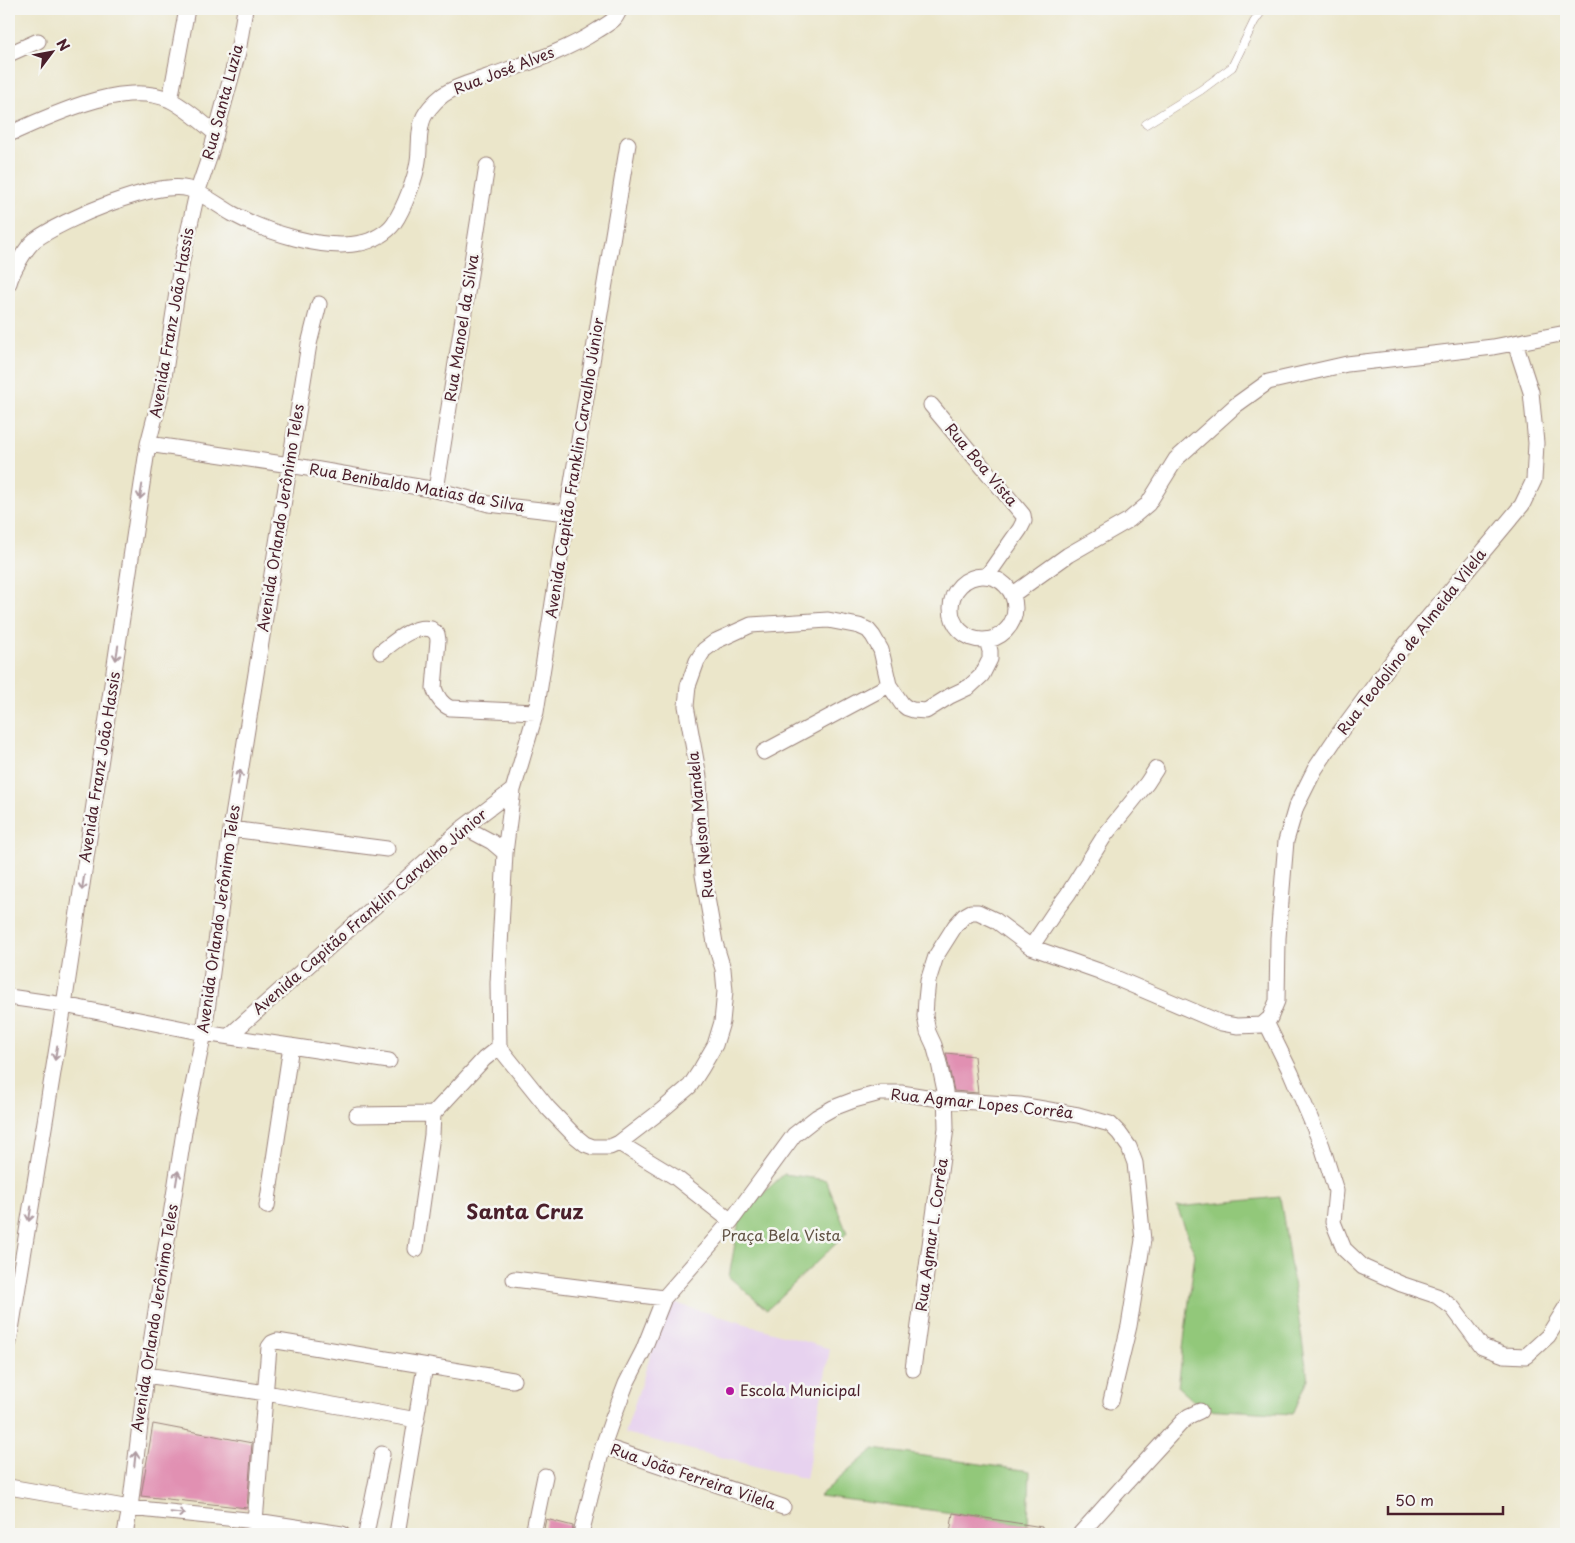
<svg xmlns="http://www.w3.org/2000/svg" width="1575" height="1543" font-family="'Playpen Sans',sans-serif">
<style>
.built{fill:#e7d2ef}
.green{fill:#92c87a;stroke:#6e7452}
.building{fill:#e190b2}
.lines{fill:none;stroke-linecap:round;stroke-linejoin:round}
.lane-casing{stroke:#9a827a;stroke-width:9}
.street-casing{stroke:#9a827a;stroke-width:17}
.lane{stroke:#fff;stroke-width:8}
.street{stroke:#fff;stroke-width:15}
.oneway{stroke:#ae9aa0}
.poi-dot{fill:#b5179e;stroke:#f6f6f2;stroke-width:2}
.labels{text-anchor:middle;stroke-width:5;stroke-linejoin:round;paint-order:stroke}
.street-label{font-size:15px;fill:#4a1f2b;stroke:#f6f6f2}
.park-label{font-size:15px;fill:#605243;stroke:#f6f6f2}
.poi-label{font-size:15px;fill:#4a1f2b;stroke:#f6f6f2;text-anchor:start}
.district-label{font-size:20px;font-weight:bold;fill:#4a1f2b;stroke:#f6f6f2}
</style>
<rect width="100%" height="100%" fill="#f6f6f2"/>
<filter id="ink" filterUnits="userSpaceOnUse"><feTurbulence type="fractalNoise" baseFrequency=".02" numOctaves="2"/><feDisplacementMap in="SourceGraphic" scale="10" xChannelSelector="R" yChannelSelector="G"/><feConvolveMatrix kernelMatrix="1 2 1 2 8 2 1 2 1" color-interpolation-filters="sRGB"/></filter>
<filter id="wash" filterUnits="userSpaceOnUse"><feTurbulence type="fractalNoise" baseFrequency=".0096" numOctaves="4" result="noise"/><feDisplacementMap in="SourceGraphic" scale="20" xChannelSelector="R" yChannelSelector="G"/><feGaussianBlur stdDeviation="1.12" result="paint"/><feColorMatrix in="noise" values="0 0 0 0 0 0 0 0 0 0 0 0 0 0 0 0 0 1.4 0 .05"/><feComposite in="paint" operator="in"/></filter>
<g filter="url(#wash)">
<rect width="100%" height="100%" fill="#ebe6ca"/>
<!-- built -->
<path class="built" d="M 668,1301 L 830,1349 L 806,1479 L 625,1433 Z"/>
<!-- green -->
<path class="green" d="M 784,1174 L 826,1180 L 847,1233 L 767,1310 L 729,1277 L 740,1215 Z
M 1280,1197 L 1308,1379 L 1293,1414 L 1203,1409 L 1178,1387 L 1195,1254 L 1177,1207 Z
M 874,1449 L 1030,1471 L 1028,1525 L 953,1513 L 819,1496 Z"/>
<g id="blocks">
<!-- building -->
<path class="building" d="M 946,1053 L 974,1056 L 978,1093 L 954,1091 Z
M 153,1424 L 252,1443 L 247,1508 L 141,1496 Z
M 953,1513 L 1042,1527 L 1042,1534 L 950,1534 Z
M 546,1519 L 573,1526 L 572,1534 L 543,1534 Z"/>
</g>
</g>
<g filter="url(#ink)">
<use href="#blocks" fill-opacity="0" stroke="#9a827a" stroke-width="1"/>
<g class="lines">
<defs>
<path id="lane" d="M 1146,124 L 1201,90 L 1232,67 L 1254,22 L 1263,9"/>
<path id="street" d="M 9,54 L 38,41
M 170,100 L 187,9
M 9,134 C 51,116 124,79 170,100 C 186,108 202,122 216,134
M 628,144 L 567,513 L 536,712 L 513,790 L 505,853 L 498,983 L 499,1047 L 548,1108 L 574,1135 L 585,1144 L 593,1147 L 610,1147 L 619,1143 L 662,1110 L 690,1086 L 701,1069 L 715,1045 L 722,1022 L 725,991 L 723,969 L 715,943 L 703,875 L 700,823 L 699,777 L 686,706 L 688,686 L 697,661 L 704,650 L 716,641 L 751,625 L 828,620 L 859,626 L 868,630 L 873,636 L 881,650 L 889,685 L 902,704 L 907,708 L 913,710 L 926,711 L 950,696 L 969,687 L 982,675 L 990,659 L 990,651 L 987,640
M 9,283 C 12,272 26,247 35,240 C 62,220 157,179 189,189 C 204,194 219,206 233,214 C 266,232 324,251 361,243 C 372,241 387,233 394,223 C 403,210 416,178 418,161 C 420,149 418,135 422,122 C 424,113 435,101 443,95 C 455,86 473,82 487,77 C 524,64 565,52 598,30 C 603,27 610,23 614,19 C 617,16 618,12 620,9
M 931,405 L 1023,515 L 1024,521 L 1020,529 L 987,576
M 148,444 L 290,465 L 436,490 L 489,504 L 567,513
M 436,490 L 487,166
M951 608a32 32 0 1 1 64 0a32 32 0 1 1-64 0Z
M 1012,595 L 1068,555 L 1129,520 L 1148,504 L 1176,459 L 1236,405 L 1268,382 L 1347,364 L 1493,347 L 1566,333
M 381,652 C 394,642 413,624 431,629 L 437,634 L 438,640 L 434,688 C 437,697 441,704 450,708 L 536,712
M 764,752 L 889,685
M 464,827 L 492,842 L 505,853
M 231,829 L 387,849
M 1031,947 L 1056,910 L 1068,894 L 1105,835 L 1147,783 L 1156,769
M 9,997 L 64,1005 L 204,1033 L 389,1061
M 1266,1022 L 1291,1073 L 1322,1146 L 1336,1191 L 1333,1222 L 1344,1249 L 1363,1267 L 1401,1284 L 1437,1296 L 1453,1308 L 1482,1347 L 1504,1355 L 1526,1356 L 1548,1336 L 1566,1307
M 229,1036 L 464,827 L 513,790
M 357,1115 L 433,1114
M 619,1143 L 675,1177 L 731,1221
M 267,1206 L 291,1046
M 416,1249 L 432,1135 L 433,1114 L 484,1059 L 499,1047
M 514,1279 L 664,1298
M 9,1342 L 64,1005 L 148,444 L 162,390 L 182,260 L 197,193 L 210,155 L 238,52 L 245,9
M 913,1369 L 946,1128 L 945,1091 L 939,1063 L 934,1045 L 928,1032 L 925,1016 L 926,1000 L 928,981 L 936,956 L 955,926 L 964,916 L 971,912 L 978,912 L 995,920 L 1031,947 L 1099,971 L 1221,1023 L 1237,1026 L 1262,1025 L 1270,1018 L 1277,1001 L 1278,938 L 1286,841 L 1296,807 L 1315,769 L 1340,732 L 1400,651 L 1522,505 L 1534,480 L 1536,443 L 1531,392 L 1515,343
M 146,1375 L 266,1393 L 417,1420
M 603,1446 L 783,1507
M 9,1487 L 130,1508 L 256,1521 L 342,1534
M 125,1534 L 130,1508 L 146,1375 L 186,1119 L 204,1033 L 231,829 L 309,344 L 319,304
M 254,1534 L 269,1347 L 272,1343 L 277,1341 L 513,1380
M 366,1534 L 382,1454
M 397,1534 L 425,1366
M 533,1534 L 545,1476
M 581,1534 L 603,1446 L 611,1423 L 626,1384 L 643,1351 L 664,1298 L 731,1221 L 794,1135 L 817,1117 L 833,1108 L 854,1100 L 880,1093 L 901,1093 L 946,1100 L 1020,1105 L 1078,1115 L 1110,1124 L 1119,1133 L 1129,1147 L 1135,1163 L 1143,1240 L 1129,1326 L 1111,1401
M 1080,1534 L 1124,1485 L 1182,1422 L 1189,1416 L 1200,1411"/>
</defs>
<!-- lane casing -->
<use href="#lane" class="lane-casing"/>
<!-- street casing -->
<use href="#street" class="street-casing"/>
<!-- lane -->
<use href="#lane" class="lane"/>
<!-- street -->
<use href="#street" class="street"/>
</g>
<!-- one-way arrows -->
<defs><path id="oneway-shaft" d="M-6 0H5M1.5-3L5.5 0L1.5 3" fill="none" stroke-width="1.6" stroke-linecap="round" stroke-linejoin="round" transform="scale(1.25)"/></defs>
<g class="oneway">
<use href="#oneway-shaft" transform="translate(141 492) rotate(99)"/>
<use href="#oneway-shaft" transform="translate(117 653) rotate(99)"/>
<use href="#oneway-shaft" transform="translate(239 777) rotate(-81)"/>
<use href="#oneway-shaft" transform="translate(83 883) rotate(99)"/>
<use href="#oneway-shaft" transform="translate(56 1053) rotate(99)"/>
<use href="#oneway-shaft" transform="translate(177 1178) rotate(-81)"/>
<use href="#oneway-shaft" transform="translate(30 1214) rotate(99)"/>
<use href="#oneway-shaft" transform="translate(135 1459) rotate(-84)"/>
<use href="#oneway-shaft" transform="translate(178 1513) rotate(6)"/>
</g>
</g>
<!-- markers -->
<circle class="poi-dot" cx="730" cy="1391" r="5"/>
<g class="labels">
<!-- street labels -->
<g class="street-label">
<text transform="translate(504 71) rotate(-21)" y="5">Rua José Alves</text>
<text transform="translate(223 102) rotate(-75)" y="5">Rua Santa Luzia</text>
<text transform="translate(172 323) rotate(-80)" y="5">Avenida Franz João Hassis</text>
<text transform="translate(462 328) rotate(-81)" y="5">Rua Manoel da Silva</text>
<text transform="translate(981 465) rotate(50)" y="5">Rua Boa Vista</text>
<text transform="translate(575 468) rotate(-81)" y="5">Avenida Capitão Franklin Carvalho Júnior</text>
<text transform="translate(417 488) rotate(10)" y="5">Rua Benibaldo Matias da Silva</text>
<text transform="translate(281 518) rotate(-81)" y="5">Avenida Orlando Jerônimo Teles</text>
<text transform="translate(1412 642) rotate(-52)" y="5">Rua Teodolino de Almeida Vilela</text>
<text transform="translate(100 767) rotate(-81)" y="5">Avenida Franz João Hassis</text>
<text transform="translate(701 825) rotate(-96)" y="5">Rua Nelson Mandela</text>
<text transform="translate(370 912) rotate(-41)" y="5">Avenida Capitão Franklin Carvalho Júnior</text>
<text transform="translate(219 919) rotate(-82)" y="5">Avenida Orlando Jerônimo Teles</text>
<text transform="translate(982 1104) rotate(6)" y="5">Rua Agmar Lopes Corrêa</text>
<text transform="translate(932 1235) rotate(-82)" y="5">Rua Agmar L. Corrêa</text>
<text transform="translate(155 1318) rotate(-81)" y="5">Avenida Orlando Jerônimo Teles</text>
<text transform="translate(693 1477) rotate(19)" y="5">Rua João Ferreira Vilela</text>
</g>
<!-- park labels -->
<g class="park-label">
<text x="781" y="1241">Praça Bela Vista</text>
</g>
<!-- poi labels -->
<g class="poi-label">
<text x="740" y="1396">Escola Municipal</text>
</g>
<!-- district labels -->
<g class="district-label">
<text x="525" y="1219">Santa Cruz</text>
</g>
</g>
<!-- margin -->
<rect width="1575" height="1543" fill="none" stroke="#f6f6f2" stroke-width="30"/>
<!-- north arrow -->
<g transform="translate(52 52) rotate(58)" stroke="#f6f6f2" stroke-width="4" paint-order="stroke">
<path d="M0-4L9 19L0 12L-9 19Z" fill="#4a1f2b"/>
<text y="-8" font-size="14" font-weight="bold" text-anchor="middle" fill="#4a1f2b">N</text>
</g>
<!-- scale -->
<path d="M1388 1506v8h115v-8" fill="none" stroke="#4a1f2b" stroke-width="2.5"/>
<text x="1395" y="1506" font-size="15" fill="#4a1f2b" stroke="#f6f6f2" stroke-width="4" paint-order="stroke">50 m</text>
</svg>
